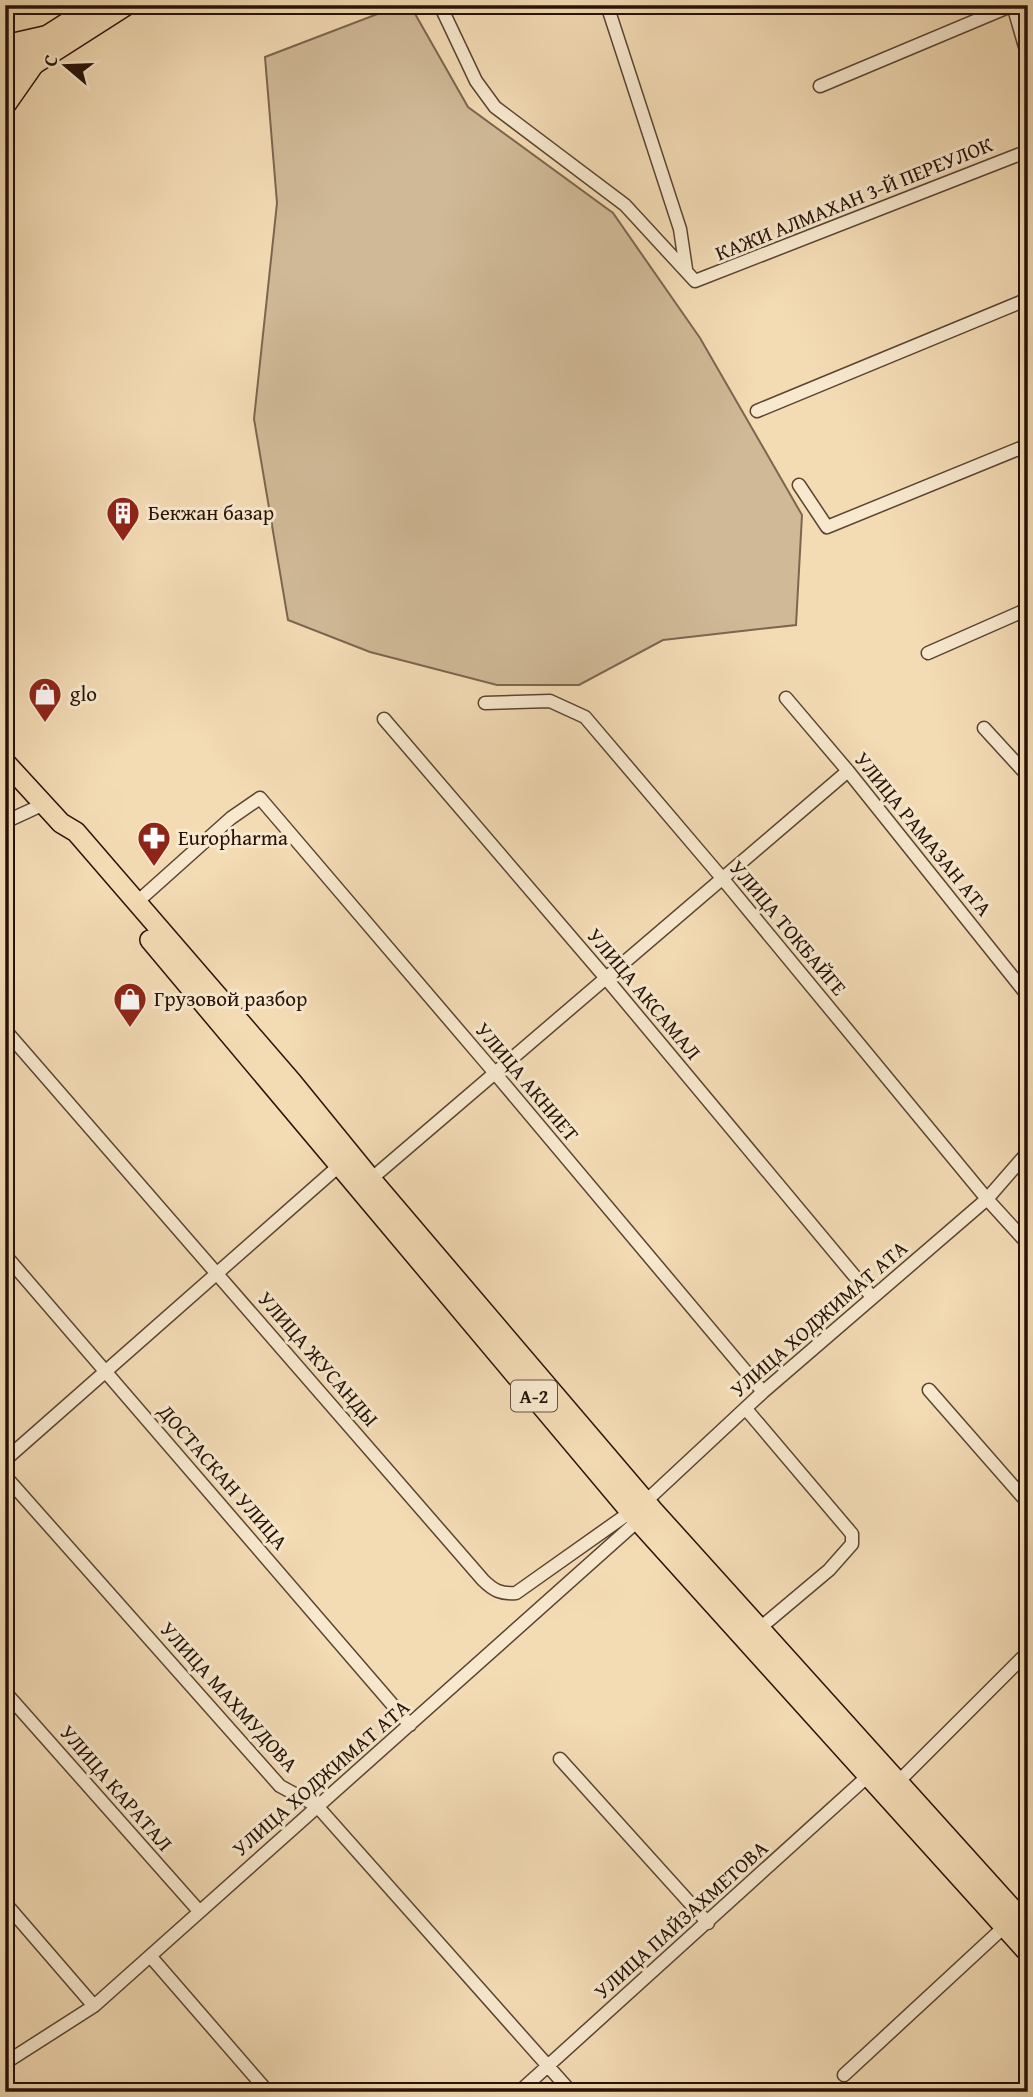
<svg xmlns="http://www.w3.org/2000/svg" width="1033" height="2097" font-family="'Gentium Book Plus',serif">
<style>
.green{fill:#d0b997;stroke:#7c664f;stroke-width:2}
.lines{fill:none;stroke-linecap:round;stroke-linejoin:round}
.minor-casing{stroke:#5a4432;stroke-width:15}
.primary-casing{stroke:#271207;stroke-width:22}
.trunk-casing{stroke:#271207;stroke-width:22}
.minor{stroke:#f7e8ce;stroke-width:12}
.primary{stroke:#f3dbb4;stroke-width:19}
.trunk{stroke:#f3dbb4;stroke-width:19}
.labels{text-anchor:middle;stroke-width:6;stroke-linejoin:round;paint-order:stroke}
.shield{fill:#f7e8ce;stroke:#655243;stroke-width:2}
.shield-label{font-size:19px;font-weight:bold;fill:#271207}
.street-label{font-size:21px;fill:#271207;stroke:#f7e8ce}
.poi-label{font-size:21px;fill:#271207;stroke:#f7e8ce;text-anchor:start}
</style>
<rect width="100%" height="100%" fill="#f3dbb4"/>
<filter id="stains"><feTurbulence type="fractalNoise" baseFrequency=".00286" numOctaves="4"/><feColorMatrix values="0 0 0 0 .2 0 0 0 0 .09 0 0 0 0 .02 0 0 0 .5 -.17"/></filter>
<radialGradient id="worn" r=".72"><stop offset=".6" stop-color="#630" stop-opacity="0"/><stop offset="1" stop-color="#630" stop-opacity=".3"/></radialGradient>
<!-- green -->
<path class="green" d="M 401,5 L 410,5 L 468,107 L 613,213 L 700,338 L 802,515 L 796,625 L 663,640 L 579,685 L 497,685 L 370,652 L 288,620 L 254,419 L 277,203 L 265,57 Z"/>
<g class="lines">
<defs>
<path id="minor" d="M 440,5 L 476,81 L 495,107 L 625,205 L 695,281 L 1028,151
M 607,5 L 680,229 L 686,269
M 820,86 L 1013,5 L 1028,57
M 757,411 L 1028,299
M 799,485 L 827,527 L 1028,445
M 928,653 L 1028,609
M 786,698 L 848,771 L 1028,996
M 485,703 L 550,701 L 585,717 L 722,878 L 987,1199 L 1028,1244
M 384,719 L 605,977 L 872,1297
M 984,728 L 1028,776
M 5,822 L 44,804
M 136,903 L 231,818 L 260,798 L 494,1072 L 763,1392
M 5,1030 L 483,1580 C 494,1591 501,1594 516,1593 L 646,1501 L 763,1392 L 987,1199 L 1028,1152
M 371,1179 L 848,771
M 5,1255 L 410,1725
M 929,1390 L 1028,1503
M 746,1409 L 852,1534 L 852,1544 L 829,1570 L 760,1628
M 5,1460 L 340,1165
M 5,1476 L 280,1786 L 317,1806 L 571,2092
M 5,1692 L 199,1911
M 560,1759 L 708,1923
M 898,1782 L 1028,1652
M 5,1903 L 94,2006
M 151,1957 L 268,2092
M 5,2063 L 94,2006 L 641,1518
M 844,2075 L 1004,1927
M 519,2092 L 868,1776"/>
<path id="primary" d="M 5,62 L 95,5
M 5,83 L 127,5"/>
<path id="trunk" d="M 5,45 L 49,35
M 5,106 L 35,63
M 5,762 L 61,823 L 76,832 L 292,1082 L 371,1179 L 652,1509 L 1028,1926
M 150,940 L 638,1521 L 1028,1953"/>
</defs>
<!-- minor casing -->
<use href="#minor" class="minor-casing"/>
<!-- primary casing -->
<use href="#primary" class="primary-casing"/>
<!-- trunk casing -->
<use href="#trunk" class="trunk-casing"/>
<!-- minor -->
<use href="#minor" class="minor"/>
<!-- primary -->
<use href="#primary" class="primary"/>
<!-- trunk -->
<use href="#trunk" class="trunk"/>
</g>
<!-- icons -->
<defs>
<symbol id="building-pin" viewBox="-11 -11 22 30"><path d="M0 17L-7.5 6A9.5 9.5 0 1 1 7.5 6Z" fill="#8f2418" stroke="#f7e8ce"/><path d="M-4-6H4V6H1V3H-1V6H-4ZM-2.5-4.3h1.7v1.8h-1.7ZM.8-4.3h1.7v1.8H.8ZM-2.5-1h1.7V.8h-1.7ZM.8-1h1.7V.8H.8Z" fill="#fff"/></symbol>
<symbol id="shop-pin" viewBox="-11 -11 22 30"><path d="M0 17L-7.5 6A9.5 9.5 0 1 1 7.5 6Z" fill="#8f2418" stroke="#f7e8ce"/><path d="M-5-2.5h2.3a2.7 3.5 0 0 1 5.4 0H5L5.5 6h-11ZM-1.5-2.5h3a1.5 2.3 0 0 0-3 0Z" fill="#fff"/></symbol>
<symbol id="pharmacy-pin" viewBox="-11 -11 22 30"><path d="M0 17L-7.5 6A9.5 9.5 0 1 1 7.5 6Z" fill="#8f2418" stroke="#f7e8ce"/><path d="M-2-6h4v4h4v4h-4v4h-4v-4h-4v-4h4Z" fill="#fff"/></symbol>
</defs>
<g fill-rule="evenodd">
<use href="#building-pin" x="104" y="494" width="38" height="52"/>
<use href="#shop-pin" x="26" y="675" width="38" height="52"/>
<use href="#pharmacy-pin" x="135" y="819" width="38" height="52"/>
<use href="#shop-pin" x="111" y="980" width="38" height="52"/>
</g>
<g class="labels">
<!-- shield labels -->
<rect class="shield" x="511" y="1380.5" width="46" height="31" rx="5"/>
<g class="shield-label">
<text x="534" y="1403">A-2</text>
</g>
<!-- street labels -->
<g class="street-label">
<text transform="translate(854 199) rotate(-22)" y="7">КАЖИ АЛМАХАН 3-Й ПЕРЕУЛОК</text>
<text transform="translate(923 834) rotate(51)" y="7">УЛИЦА РАМАЗАН АТА</text>
<text transform="translate(788 928) rotate(50)" y="7">УЛИЦА ТОКБАЙГЕ</text>
<text transform="translate(644 994) rotate(50)" y="7">УЛИЦА АКСАМАЛ</text>
<text transform="translate(527 1082) rotate(50)" y="7">УЛИЦА АКНИЕТ</text>
<text transform="translate(819 1319) rotate(-41)" y="7">УЛИЦА ХОДЖИМАТ АТА</text>
<text transform="translate(318 1359) rotate(49)" y="7">УЛИЦА ЖУСАНДЫ</text>
<text transform="translate(223 1477) rotate(49)" y="7">ДОСТАСКАН УЛИЦА</text>
<text transform="translate(229 1697) rotate(48)" y="7">УЛИЦА МАХМУДОВА</text>
<text transform="translate(321 1778) rotate(-41)" y="7">УЛИЦА ХОДЖИМАТ АТА</text>
<text transform="translate(116 1788) rotate(49)" y="7">УЛИЦА КАРАТАЛ</text>
<text transform="translate(681 1920) rotate(-42)" y="7">УЛИЦА ПАЙЗАХМЕТОВА</text>
</g>
<!-- poi labels -->
<g class="poi-label">
<text x="148" y="520">Бекжан базар</text>
<text x="70" y="701">glo</text>
<text x="178" y="845">Europharma</text>
<text x="154" y="1006">Грузовой разбор</text>
</g>
</g>
<!-- margin -->
<rect width="1033" height="2097" fill="none" stroke="#f3dbb4" stroke-width="28"/>
<rect x="7" y="7" width="1019" height="2083" fill="none" stroke="#271207" stroke-width="3.5"/>
<rect x="14" y="14" width="1005" height="2069" fill="none" stroke="#271207" stroke-width="2"/>
<!-- north arrow -->
<g transform="translate(66 66) rotate(289)" stroke="#f7e8ce" stroke-width="5" paint-order="stroke">
<path d="M0-5L12 26L0 18L-12 26Z" fill="#271207"/>
<text y="-10" font-size="19" font-weight="bold" text-anchor="middle" fill="#271207">С</text>
</g>
<rect width="100%" height="100%" filter="url(#stains)"/>
<rect width="100%" height="100%" fill="url(#worn)"/>
</svg>
